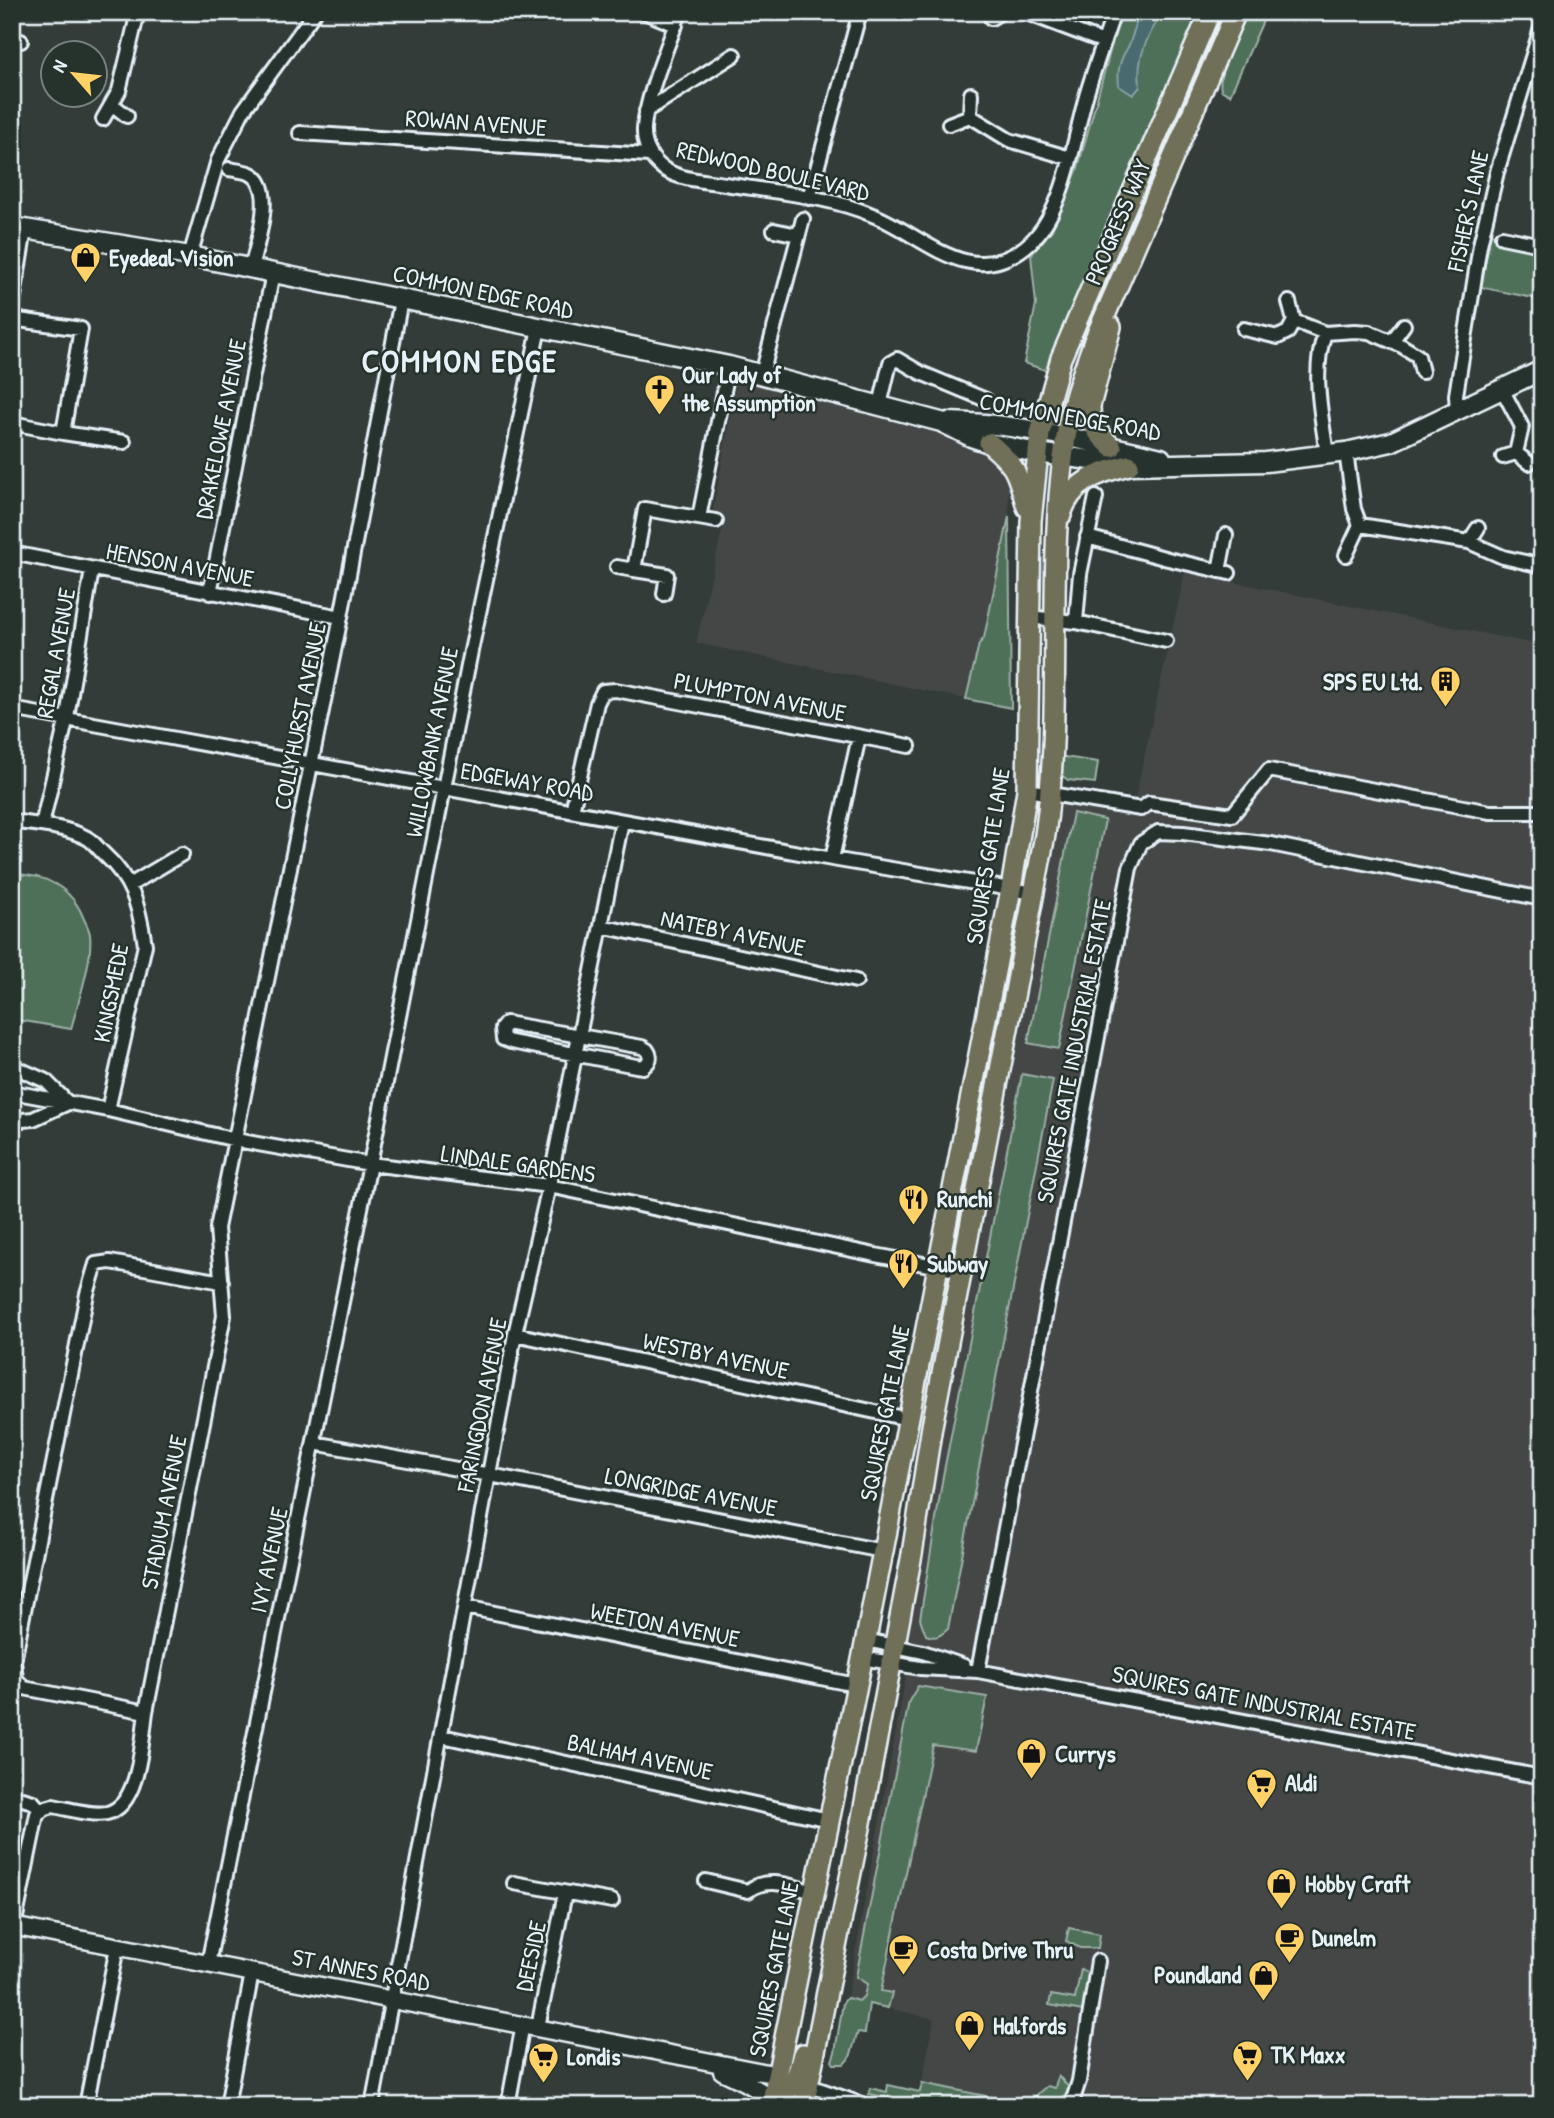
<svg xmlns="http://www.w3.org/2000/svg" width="1554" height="2118" font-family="'Patrick Hand',sans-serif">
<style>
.built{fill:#444747}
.green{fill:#4f6f59;stroke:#9cb0a8;stroke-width:2}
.water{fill:#486a6e;stroke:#88a0a5;stroke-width:2}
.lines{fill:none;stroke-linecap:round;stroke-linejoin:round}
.minor-casing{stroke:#e8f1f8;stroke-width:18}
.tertiary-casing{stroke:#e8f1f8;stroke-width:21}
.secondary-casing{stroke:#e8f1f8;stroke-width:23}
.primary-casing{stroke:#e8f1f8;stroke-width:24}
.minor{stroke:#26332d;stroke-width:12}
.tertiary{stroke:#26332d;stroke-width:16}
.secondary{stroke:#26332d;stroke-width:18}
.primary{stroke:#706f59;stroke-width:19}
.labels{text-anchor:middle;stroke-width:5;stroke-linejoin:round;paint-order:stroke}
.street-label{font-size:24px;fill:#e8f1f8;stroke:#26332d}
.poi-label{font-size:24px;font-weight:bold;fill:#e8f1f8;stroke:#26332d;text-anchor:start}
.district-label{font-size:32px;font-weight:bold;letter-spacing:2px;fill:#e8f1f8;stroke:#26332d}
</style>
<rect width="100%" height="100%" fill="#343c39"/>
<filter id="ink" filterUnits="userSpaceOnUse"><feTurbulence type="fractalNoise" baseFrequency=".0143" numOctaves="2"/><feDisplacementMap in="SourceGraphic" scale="14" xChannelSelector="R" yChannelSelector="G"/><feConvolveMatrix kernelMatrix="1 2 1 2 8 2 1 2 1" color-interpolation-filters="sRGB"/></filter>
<g filter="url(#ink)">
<!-- built -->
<path class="built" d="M 737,379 L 931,428 L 984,454 L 999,468 L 1008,485 L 1009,516 L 984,638 L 979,644 L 966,699 L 696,643 L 723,527 L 723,520 L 713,511 Z
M 1185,572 L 1530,643 L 1542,589 L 1542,2106 L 931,2106 L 918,2104 L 934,2019 L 847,1998 L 907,1670 L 890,1666 L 1051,786 L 1135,799 Z"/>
<!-- green -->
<path class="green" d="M 1121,12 L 1201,12 L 1051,372 L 1024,363 L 1036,304 L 1031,255 L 1052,230 L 1077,171 Z
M 1249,12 L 1267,12 L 1230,95 L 1221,90 C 1216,71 1240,31 1249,12 Z
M 1491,234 L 1536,244 L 1542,248 L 1542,314 L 1533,298 L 1480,287 Z
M 1009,516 L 1011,708 L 966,699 L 979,644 L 984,638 Z
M 1058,756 L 1098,762 L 1095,783 L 1068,780 L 1061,775 Z
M 1073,813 L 1105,820 L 1059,1049 L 1028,1043 Z
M 12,874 C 45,874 72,887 84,919 C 86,923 89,929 90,934 C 93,961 78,1002 71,1029 L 12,1019 Z
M 1022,1074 L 1053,1080 L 948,1629 C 940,1636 936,1639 926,1635 L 920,1619 L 943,1476 Z
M 918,1686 L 987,1697 L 976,1751 L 933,1745 L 881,1991 L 892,1993 L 888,2008 L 869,2004 L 865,2033 L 858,2032 L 850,2057 L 844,2064 L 834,2064 L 832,2061 L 835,2052 L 843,2003 L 847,1998 L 859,2001 L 864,1996 L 867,1984 L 856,1977 L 909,1701 Z
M 1069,1928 L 1100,1934 L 1098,1948 L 1080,1948 L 1066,1941 Z
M 1081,1969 L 1089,1974 L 1083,2011 L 1049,2005 L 1051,1995 L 1075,1999 Z
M 1058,2075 L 1069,2088 L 1057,2106 L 1034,2106 L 1036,2095 L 1047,2086 L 1055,2088 Z
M 922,2083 L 1030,2105 L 1030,2106 L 931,2106 L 869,2094 L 870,2088 L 887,2092 L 888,2085 L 920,2092 Z"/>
<!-- water -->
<path class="water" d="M 1139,12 L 1163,12 C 1147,37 1136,56 1140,87 L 1133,95 L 1119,86 C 1117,69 1120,60 1128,47 C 1133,37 1136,23 1139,12 Z"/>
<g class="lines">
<defs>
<path id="minor" d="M 644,12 L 676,25
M 680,12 C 669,44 646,96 644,128 C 643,145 651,160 664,169 C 680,180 706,181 725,184 C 775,192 829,196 875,216 C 924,236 970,290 1025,247 C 1065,216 1073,140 1087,93 C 1095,66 1105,39 1114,12
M 1024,12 L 1104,42
M 991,18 L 1001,12
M 12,40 L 21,41
M 113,105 L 127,116
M 646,111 L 734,55
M 970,116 L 971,94
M 103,119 L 119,91 L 138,12
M 949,124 L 970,116 L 1009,140 L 1070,158
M 300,133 L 649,155
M 229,169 C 235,170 245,171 251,174 C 277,188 256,246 251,269
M 809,198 L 860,12
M 774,230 L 798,235
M 1502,237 L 1536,244 L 1542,248
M 190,256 L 218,160 L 243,111 L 315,12
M 1289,302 L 1294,321
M 12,309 L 25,229
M 12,319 L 81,329 L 63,433 L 124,442
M 1244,329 L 1278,337 L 1288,332 L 1294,321 L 1325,333 L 1355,331 L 1369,332 L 1402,346 L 1418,356 L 1422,372
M 1325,333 C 1311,372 1322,416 1327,455
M 1392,341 L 1404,325
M 762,374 L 803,219
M 1502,389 L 1522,427 L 1516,453 L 1503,457
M 880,405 L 890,363 L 897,359 L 921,373 L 986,400
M 1457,410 L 1456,395 L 1480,245 L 1497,172 L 1542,25
M 12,423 L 63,433
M 1346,452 L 1354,509 L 1360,525 L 1469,542 L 1503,557 L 1542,566
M 1516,453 L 1529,463
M 699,518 L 729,366
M 1087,537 L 1168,559 L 1229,573
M 1469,542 L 1478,528
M 12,553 L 341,617
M 1346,555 L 1360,525
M 617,567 L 634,570
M 1219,571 L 1226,535
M 210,593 L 273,273
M 664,594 L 667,575 L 634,570 L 645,509 L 716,521
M 1028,617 L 1076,622 L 1166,641
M 1076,622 L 1080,574 L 1096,497
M 12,709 L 832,859 L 1034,893
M 1027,790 L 1141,809 L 1149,803 L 1232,815 L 1269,770 L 1490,812 L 1542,812
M 572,811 L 597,703 L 603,691 L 616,690 L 909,746
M 12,821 C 37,825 64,826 87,838 C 93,841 98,848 103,853 C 133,880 139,906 145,945 L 108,1110
M 42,825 L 67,717 L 92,570
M 832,859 L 859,737
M 130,885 L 182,854
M 601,926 L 856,981
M 506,1023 L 642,1047 L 647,1050 C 652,1057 650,1062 643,1067 L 636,1066 L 511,1042 L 503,1039 L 502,1028 Z
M 12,1066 L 46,1081 L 68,1103 L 33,1119 L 12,1121
M 12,1092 L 108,1110 L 236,1140 L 370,1164 L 549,1186 L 875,1255 L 962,1271
M 515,1334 L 908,1419
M 314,1443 L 490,1475 L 883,1551
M 465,1607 L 856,1685
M 866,1640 L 923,1652 L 964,1666
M 862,1658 L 920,1668 L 978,1671 L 1542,1777
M 978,1671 L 1130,868 L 1141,843 L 1158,832 L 1183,833 L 1271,844 L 1542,899
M 146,1712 L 24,1688 L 16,1679 L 14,1661 L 87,1294 L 96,1264 L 110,1262 L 222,1282
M 442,1736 L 829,1820
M 12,1796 L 33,1802 L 41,1811
M 706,1881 L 748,1891 C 767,1875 793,1887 814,1892
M 514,1883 L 612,1901
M 14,1927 L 37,1814 L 46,1808 L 53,1806 C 70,1809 91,1816 107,1813 C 140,1806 142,1739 146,1712 L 224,1316 L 217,1228 L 341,617 L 401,300
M 208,1964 L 370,1164 L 471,651 L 539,328
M 538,2027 L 565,1893
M 801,2083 L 867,2106
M 86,2106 L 117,1947
M 227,2106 L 252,1973
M 372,2106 L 515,1334 L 549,1186 L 622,821
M 508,2106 L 523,2024
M 1071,2106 L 1079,2081 L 1098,1961"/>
<path id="tertiary" d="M 12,1926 L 778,2075
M 722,2071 L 745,2082 L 773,2099"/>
<path id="secondary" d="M 12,227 L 190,256 L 729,366 L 941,422 L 971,437 L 989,443 L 1037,453 L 1129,465 L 1266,462 L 1346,452 L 1391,442 L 1542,370
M 948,422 C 1020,423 1091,442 1161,458"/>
<path id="primary" d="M 1111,327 L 1090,406 C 1090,425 1098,434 1112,447
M 989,443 C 1018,468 1016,471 1027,507
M 1061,515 C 1070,482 1100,472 1129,465
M 773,2099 C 794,2093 798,2074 803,2054
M 771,2106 L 861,1665 L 1011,889 L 1027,790 L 1031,521 L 1040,433 L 1061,358 L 1210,12
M 804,2106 L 860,1828 L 912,1554 L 932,1426 L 1045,835 C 1064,704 1045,569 1066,437 C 1071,404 1083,372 1094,341 L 1236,12"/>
</defs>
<!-- minor casing -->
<use href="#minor" class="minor-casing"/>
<!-- tertiary casing -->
<use href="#tertiary" class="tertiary-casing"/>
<!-- secondary casing -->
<use href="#secondary" class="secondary-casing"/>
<!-- primary casing -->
<use href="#primary" class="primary-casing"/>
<!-- minor -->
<use href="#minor" class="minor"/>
<!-- tertiary -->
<use href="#tertiary" class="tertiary"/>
<!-- secondary -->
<use href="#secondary" class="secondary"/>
<!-- primary -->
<use href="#primary" class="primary"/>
</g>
</g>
<!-- icons -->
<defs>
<symbol id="shop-pin" viewBox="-11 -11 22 30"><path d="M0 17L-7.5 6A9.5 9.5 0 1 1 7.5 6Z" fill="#ffd166" stroke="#26332d"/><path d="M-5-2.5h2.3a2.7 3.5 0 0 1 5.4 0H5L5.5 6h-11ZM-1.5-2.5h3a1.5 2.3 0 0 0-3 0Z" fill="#111"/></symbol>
<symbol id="church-pin" viewBox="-11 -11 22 30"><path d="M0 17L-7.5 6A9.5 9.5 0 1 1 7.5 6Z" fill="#ffd166" stroke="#26332d"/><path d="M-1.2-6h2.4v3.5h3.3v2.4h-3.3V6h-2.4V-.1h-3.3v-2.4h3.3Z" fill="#111"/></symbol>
<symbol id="building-pin" viewBox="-11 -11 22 30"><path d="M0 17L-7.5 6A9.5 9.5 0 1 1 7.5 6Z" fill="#ffd166" stroke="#26332d"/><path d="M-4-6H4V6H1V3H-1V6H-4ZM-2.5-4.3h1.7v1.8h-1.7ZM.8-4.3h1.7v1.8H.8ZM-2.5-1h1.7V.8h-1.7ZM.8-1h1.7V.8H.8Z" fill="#111"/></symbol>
<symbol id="restaurant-pin" viewBox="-11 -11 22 30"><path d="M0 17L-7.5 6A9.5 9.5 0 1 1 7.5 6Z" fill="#ffd166" stroke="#26332d"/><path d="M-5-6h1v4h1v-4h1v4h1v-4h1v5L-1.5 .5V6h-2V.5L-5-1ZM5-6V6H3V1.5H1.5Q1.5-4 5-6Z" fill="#111"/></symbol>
<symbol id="supermarket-pin" viewBox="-11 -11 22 30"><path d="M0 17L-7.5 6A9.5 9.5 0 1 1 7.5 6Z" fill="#ffd166" stroke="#26332d"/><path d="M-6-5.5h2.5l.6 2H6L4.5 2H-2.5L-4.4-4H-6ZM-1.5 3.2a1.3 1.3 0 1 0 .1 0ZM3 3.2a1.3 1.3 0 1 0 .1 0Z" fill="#111"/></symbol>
<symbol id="cafe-pin" viewBox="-11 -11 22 30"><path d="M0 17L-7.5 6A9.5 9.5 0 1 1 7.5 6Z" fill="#ffd166" stroke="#26332d"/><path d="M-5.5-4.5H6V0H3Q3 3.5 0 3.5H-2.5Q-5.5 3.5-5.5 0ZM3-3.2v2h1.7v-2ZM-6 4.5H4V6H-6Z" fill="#111"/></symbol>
</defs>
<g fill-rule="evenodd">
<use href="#shop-pin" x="68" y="240" width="35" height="47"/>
<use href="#church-pin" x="642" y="372" width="35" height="47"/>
<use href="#building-pin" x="1428" y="664" width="35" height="47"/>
<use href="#restaurant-pin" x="896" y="1182" width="35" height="47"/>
<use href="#restaurant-pin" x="886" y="1246" width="35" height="47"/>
<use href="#shop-pin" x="1014" y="1736" width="35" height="47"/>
<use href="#supermarket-pin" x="1244" y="1766" width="35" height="47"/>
<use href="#shop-pin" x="1264" y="1866" width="35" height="47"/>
<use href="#cafe-pin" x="1272" y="1920" width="35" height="47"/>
<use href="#cafe-pin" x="886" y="1932" width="35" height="47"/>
<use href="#shop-pin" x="1246" y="1958" width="35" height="47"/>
<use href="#shop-pin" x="952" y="2008" width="35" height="47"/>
<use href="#supermarket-pin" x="1230" y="2038" width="35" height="47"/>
<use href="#supermarket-pin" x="526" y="2040" width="35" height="47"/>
</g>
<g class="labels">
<!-- street labels -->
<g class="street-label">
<text transform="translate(476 123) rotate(4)" y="8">ROWAN AVENUE</text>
<text transform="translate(773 171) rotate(13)" y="8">REDWOOD BOULEVARD</text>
<text transform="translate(1468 211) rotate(-78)" y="8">FISHER'S LANE</text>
<text transform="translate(1118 222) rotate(-67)" y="8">PROGRESS WAY</text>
<text transform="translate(483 292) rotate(12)" y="8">COMMON EDGE ROAD</text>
<text transform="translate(1070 417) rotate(10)" y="8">COMMON EDGE ROAD</text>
<text transform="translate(221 429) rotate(-79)" y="8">DRAKELOWE AVENUE</text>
<text transform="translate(180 565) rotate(11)" y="8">HENSON AVENUE</text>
<text transform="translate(56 653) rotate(-80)" y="8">REGAL AVENUE</text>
<text transform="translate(760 697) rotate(11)" y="8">PLUMPTON AVENUE</text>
<text transform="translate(300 716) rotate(-79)" y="8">COLLYHURST AVENUE</text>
<text transform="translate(432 742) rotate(-79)" y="8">WILLOWBANK AVENUE</text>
<text transform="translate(527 782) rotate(10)" y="8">EDGEWAY ROAD</text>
<text transform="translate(988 856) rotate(-81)" y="8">SQUIRES GATE LANE</text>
<text transform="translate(733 933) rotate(12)" y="8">NATEBY AVENUE</text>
<text transform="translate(111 993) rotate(-79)" y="8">KINGSMEDE</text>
<text transform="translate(1074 1051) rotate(-79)" y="8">SQUIRES GATE INDUSTRIAL ESTATE</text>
<text transform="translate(518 1164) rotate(8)" y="8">LINDALE GARDENS</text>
<text transform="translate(716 1356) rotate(12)" y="8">WESTBY AVENUE</text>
<text transform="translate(482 1405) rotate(-79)" y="8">FARINGDON AVENUE</text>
<text transform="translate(885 1413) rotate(-79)" y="8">SQUIRES GATE LANE</text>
<text transform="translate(691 1492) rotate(11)" y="8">LONGRIDGE AVENUE</text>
<text transform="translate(164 1512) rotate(-79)" y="8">STADIUM AVENUE</text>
<text transform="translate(269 1560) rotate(-78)" y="8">IVY AVENUE</text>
<text transform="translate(665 1625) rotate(11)" y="8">WEETON AVENUE</text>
<text transform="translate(1264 1703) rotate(11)" y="8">SQUIRES GATE INDUSTRIAL ESTATE</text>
<text transform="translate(640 1757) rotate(12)" y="8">BALHAM AVENUE</text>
<text transform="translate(531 1956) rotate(-78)" y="8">DEESIDE</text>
<text transform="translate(774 1969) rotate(-79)" y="8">SQUIRES GATE LANE</text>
<text transform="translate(361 1970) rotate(11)" y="8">ST ANNES ROAD</text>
</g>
<!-- poi labels -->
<g class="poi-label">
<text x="109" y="266">Eyedeal Vision</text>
<text x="682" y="383">Our Lady of<tspan x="682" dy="28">the Assumption</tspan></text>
<text x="1423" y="690" text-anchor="end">SPS EU Ltd.</text>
<text x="937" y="1207">Runchi</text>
<text x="927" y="1272">Subway</text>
<text x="1055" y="1762">Currys</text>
<text x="1285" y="1791">Aldi</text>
<text x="1305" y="1892">Hobby Craft</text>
<text x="1312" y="1946">Dunelm</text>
<text x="927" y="1958">Costa Drive Thru</text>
<text x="1241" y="1983" text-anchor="end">Poundland</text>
<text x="993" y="2034">Halfords</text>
<text x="1271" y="2063">TK Maxx</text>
<text x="567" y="2065">Londis</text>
</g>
<!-- district labels -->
<g class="district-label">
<text x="460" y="372">COMMON EDGE</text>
</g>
</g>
<!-- margin -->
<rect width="1554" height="2118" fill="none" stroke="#26332d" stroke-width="42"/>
<rect x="21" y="21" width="1512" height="2076" fill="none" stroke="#e8f1f8" stroke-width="2.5" filter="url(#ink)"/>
<!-- north arrow -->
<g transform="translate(74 74) rotate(298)"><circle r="33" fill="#26332d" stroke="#747f7e" stroke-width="2"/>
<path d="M0-5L12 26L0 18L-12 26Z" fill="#ffd166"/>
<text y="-10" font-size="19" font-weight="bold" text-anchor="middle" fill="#e8f1f8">N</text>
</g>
</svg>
